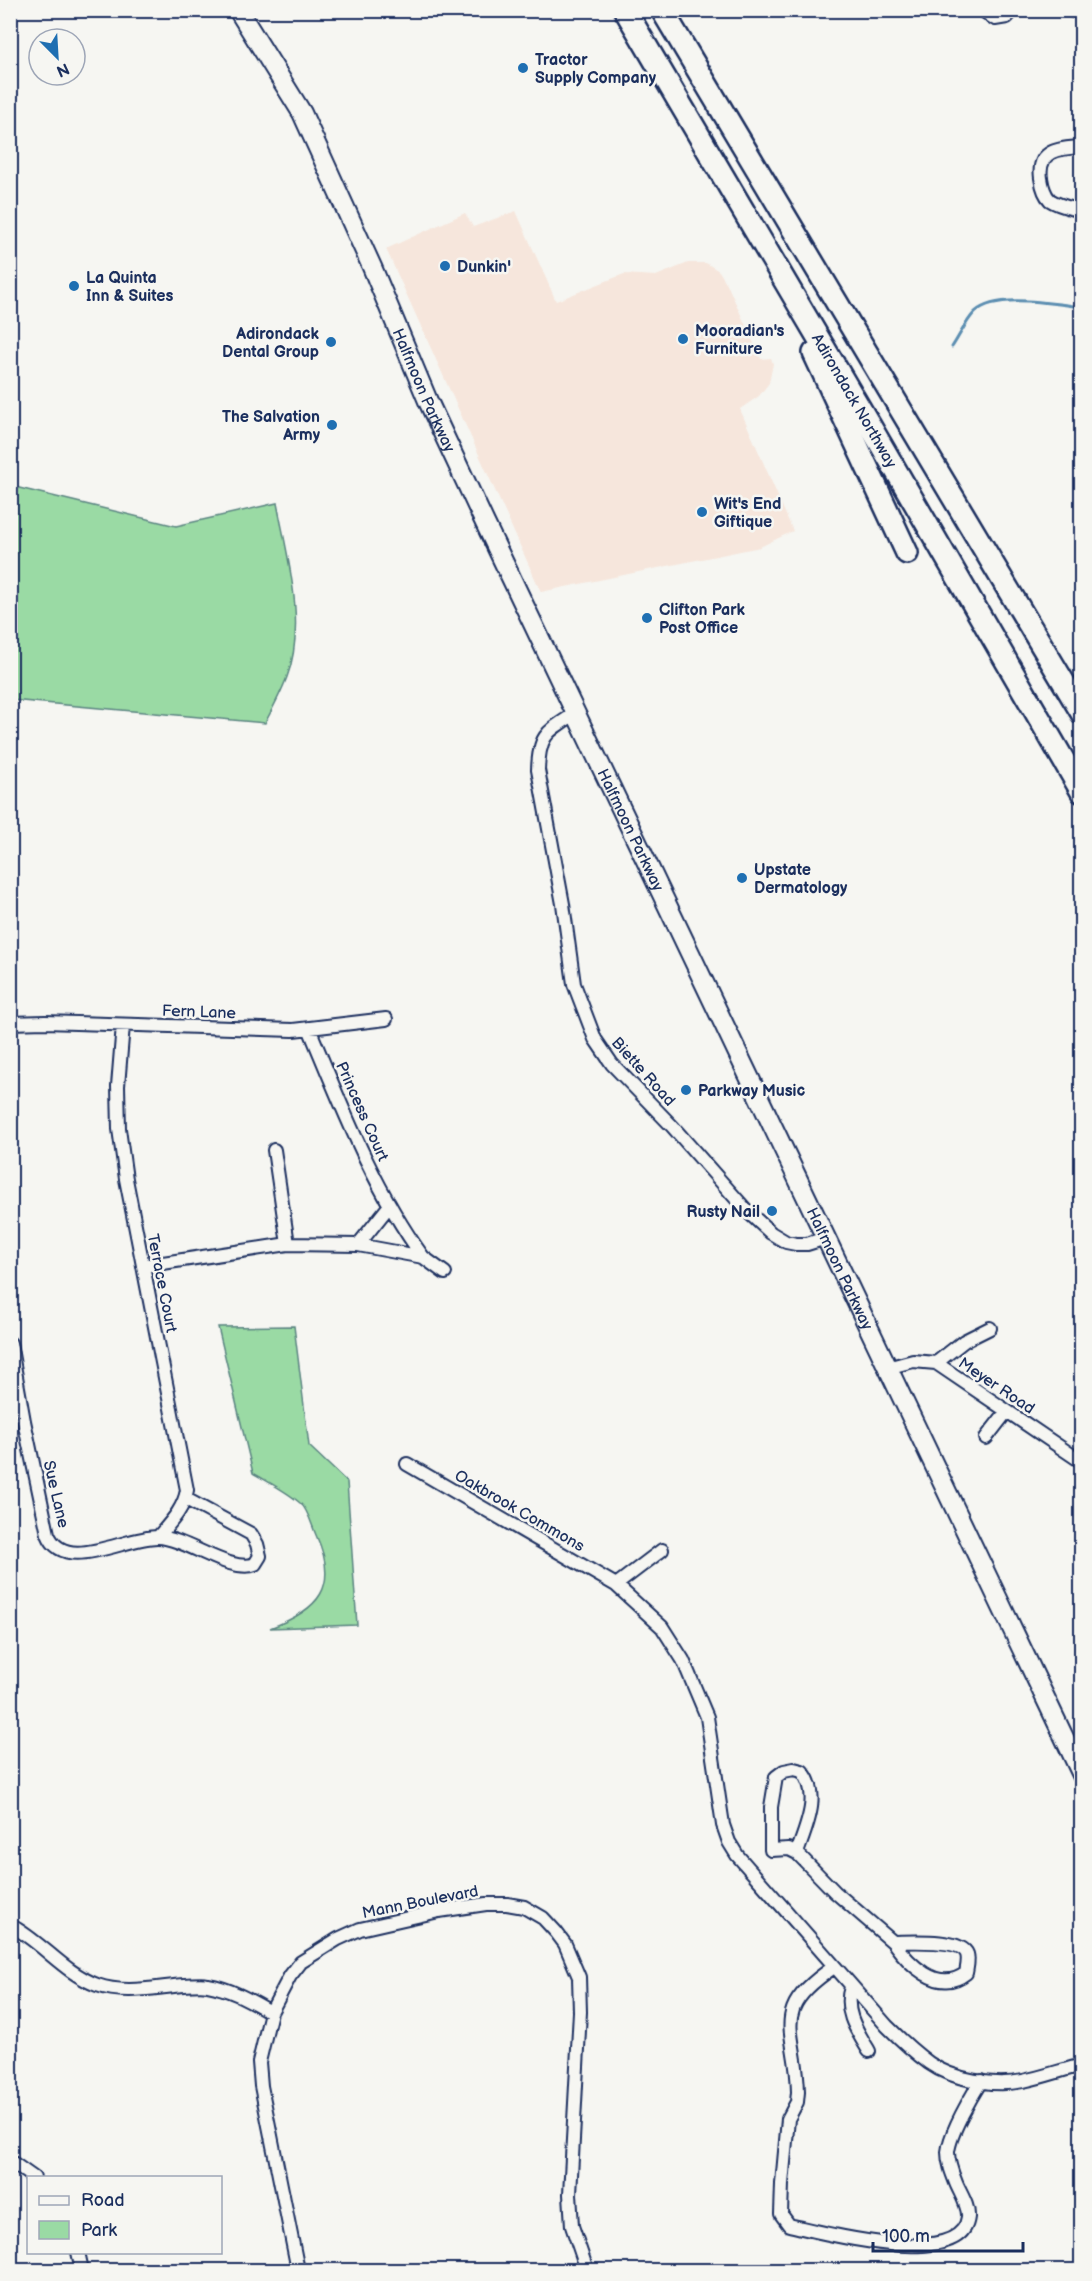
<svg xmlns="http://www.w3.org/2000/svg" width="1092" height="2281" font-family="'Balsamiq Sans',sans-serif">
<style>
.built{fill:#f6e6dc}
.green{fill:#9adaa4;stroke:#5a8481;stroke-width:1.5}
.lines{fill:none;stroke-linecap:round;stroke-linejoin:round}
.stream{stroke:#5c8eb1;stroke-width:3}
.minor-casing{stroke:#1b2f5e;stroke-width:16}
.primary-casing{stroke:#1b2f5e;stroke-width:22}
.motorway-casing{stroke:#1b2f5e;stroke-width:26}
.minor{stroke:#f6f6f2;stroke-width:12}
.primary{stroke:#f6f6f2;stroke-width:18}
.motorway{stroke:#f6f6f2;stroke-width:21}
.poi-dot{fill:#1f6fb2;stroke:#f6f6f2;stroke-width:2}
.labels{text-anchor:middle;stroke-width:5;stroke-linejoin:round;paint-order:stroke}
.poi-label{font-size:16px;font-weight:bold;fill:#1b2f5e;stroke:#f6f6f2;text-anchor:start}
.street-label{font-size:16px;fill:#1b2f5e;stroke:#f6f6f2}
</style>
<rect width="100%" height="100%" fill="#f6f6f2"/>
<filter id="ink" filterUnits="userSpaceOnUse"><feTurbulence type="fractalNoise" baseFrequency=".0167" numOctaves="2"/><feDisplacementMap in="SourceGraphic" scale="12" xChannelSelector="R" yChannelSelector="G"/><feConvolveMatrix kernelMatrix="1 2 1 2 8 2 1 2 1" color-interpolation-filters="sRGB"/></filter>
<g filter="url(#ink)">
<!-- built -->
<path class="built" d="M 516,211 L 556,301 L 624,274 L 656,276 L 688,263 L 706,263 L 719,271 L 727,284 L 761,359 L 771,358 L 773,364 L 769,383 L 759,396 L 740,409 L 793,531 L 760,547 L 541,592 L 386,249 L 465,213 L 473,227 Z"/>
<!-- green -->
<path class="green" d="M 11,486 L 176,526 L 277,503 C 287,556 307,624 287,677 C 281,693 273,708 265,723 L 11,700 Z
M 294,1326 L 309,1446 L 347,1482 L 357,1625 L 270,1628 C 319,1610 340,1587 316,1535 C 312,1526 308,1509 300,1503 C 286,1491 268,1482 253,1473 L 218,1327 Z"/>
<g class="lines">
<!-- stream -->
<path class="stream" d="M 952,347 C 959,337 966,321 975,312 C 997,292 1054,304 1082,307"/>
<defs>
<path id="minor" d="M 982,10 L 995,19 L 1007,17 L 1013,10
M 1069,10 L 1082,13
M 1082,147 C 1059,148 1037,150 1041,178 C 1042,185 1045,195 1050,200 C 1059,206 1071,208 1082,211
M 576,713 C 547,732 539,734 538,770 L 563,904 L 574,984 L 595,1039 L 612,1064 L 672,1126 L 747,1211 L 771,1233 L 786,1242 L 796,1244 L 807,1244 L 826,1238
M 10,1023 L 45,1022 L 293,1030 L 386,1019
M 123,1025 L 118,1086 L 119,1129 L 126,1179 L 187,1490 C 184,1509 170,1523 158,1537
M 309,1028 C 342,1107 373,1188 423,1257
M 274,1150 L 288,1244
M 358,1245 L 390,1205
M 143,1266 L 288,1244 L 358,1245 L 423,1257 L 445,1273
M 10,1343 L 24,1421 L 48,1534 C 64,1575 126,1536 158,1537 C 186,1538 231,1574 255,1564 L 260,1556 L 257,1544 L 251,1534 L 186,1499
M 936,1363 L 964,1341 L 990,1328
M 887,1368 L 913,1361 L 936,1363 L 1082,1462
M 986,1438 L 1007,1411
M 407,1464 L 616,1585 L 662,1627 L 683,1660 L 707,1717 L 723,1825 L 729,1842 L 737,1855 L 887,2026 C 900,2039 914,2052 929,2063 C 953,2080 994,2087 1023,2081 C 1043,2077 1062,2070 1082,2065
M 616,1585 L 662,1550
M 794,1769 L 802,1771 C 822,1794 806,1827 797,1853 L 789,1849 L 771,1850 L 771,1807 L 776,1777 L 784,1771 Z
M 797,1853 L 835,1892 L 893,1942
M 10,1925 C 41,1941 64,1973 97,1985 C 125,1995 156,1987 185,1985 C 192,1985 201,1983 208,1985 C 231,1989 251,2001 271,2012
M 893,1942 C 908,1942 961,1938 967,1954 C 969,1960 967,1967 966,1973 C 938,1995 908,1963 893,1942 Z
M 834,1967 C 767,2012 797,2028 798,2092 L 797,2102 L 788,2119 L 782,2184 L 781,2214 L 789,2225 C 821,2232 962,2271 968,2217 C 969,2206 960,2193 956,2183 C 952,2173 948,2163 948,2152 C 950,2133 971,2097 981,2081
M 851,1987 C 843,2011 857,2031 869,2051
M 10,2161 L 34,2178
M 78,2252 L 82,2270
M 298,2270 L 261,2086 L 259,2062 L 271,2012 L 290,1976 L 301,1962 L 338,1939 L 360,1929 L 439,1911 L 486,1904 L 507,1904 L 524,1907 L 543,1918 L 556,1932 L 565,1944 L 579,1977 L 580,2012 L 570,2194 L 572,2226 L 587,2270"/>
<g id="primary">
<path id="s1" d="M 238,10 L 302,113 L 372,267 L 428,401 L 484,521 L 1082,1775"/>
</g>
<g id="motorway">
<path id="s2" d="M 625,10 L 862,412 L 1082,792"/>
<path d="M 662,10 L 1082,713"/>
<path d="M 814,353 L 907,553"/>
</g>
</defs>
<!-- minor casing -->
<use href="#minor" class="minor-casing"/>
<!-- primary casing -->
<use href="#primary" class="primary-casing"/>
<!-- motorway casing -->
<use href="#motorway" class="motorway-casing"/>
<!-- minor -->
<use href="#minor" class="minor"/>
<!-- primary -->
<use href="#primary" class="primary"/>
<!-- motorway -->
<use href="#motorway" class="motorway"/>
</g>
</g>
<!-- markers -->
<g class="poi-dot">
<circle cx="523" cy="68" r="6"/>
<circle cx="445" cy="266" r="6"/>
<circle cx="74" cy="286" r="6"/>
<circle cx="683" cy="339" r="6"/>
<circle cx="331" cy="342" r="6"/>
<circle cx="332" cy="425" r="6"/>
<circle cx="702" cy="512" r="6"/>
<circle cx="647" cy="618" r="6"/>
<circle cx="742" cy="878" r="6"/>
<circle cx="686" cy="1090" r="6"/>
<circle cx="772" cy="1211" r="6"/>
</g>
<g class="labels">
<!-- poi labels -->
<g class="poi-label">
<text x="535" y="65">Tractor<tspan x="535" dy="18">Supply Company</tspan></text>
<text x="457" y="272">Dunkin'</text>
<text x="86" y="283">La Quinta<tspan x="86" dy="18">Inn &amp; Suites</tspan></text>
<text x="695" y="336">Mooradian's<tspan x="695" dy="18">Furniture</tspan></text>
<text x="319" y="339" text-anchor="end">Adirondack<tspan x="319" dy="18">Dental Group</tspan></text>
<text x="320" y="422" text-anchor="end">The Salvation<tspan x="320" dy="18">Army</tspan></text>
<text x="714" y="509">Wit's End<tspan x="714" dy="18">Giftique</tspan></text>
<text x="659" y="615">Clifton Park<tspan x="659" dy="18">Post Office</tspan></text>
<text x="754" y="875">Upstate<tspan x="754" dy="18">Dermatology</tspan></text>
<text x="698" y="1096">Parkway Music</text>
<text x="760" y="1217" text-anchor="end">Rusty Nail</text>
</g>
<!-- street labels -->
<g class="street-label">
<text dy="6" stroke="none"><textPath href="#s1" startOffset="424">Halfmoon Parkway</textPath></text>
<text dy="6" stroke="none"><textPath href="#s2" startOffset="453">Adirondack Northway</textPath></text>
<text dy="6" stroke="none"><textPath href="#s1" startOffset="910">Halfmoon Parkway</textPath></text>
<text transform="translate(199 1011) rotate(2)" y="6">Fern Lane</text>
<text transform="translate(644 1071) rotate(48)" y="6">Biette Road</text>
<text transform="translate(363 1111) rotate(66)" y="6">Princess Court</text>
<text dy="6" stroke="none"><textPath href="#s1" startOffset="1396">Halfmoon Parkway</textPath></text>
<text transform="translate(163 1283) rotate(79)" y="6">Terrace Court</text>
<text transform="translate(997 1385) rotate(34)" y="6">Meyer Road</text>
<text transform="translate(57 1494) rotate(77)" y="6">Sue Lane</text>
<text transform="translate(520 1510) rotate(30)" y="6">Oakbrook Commons</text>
<text transform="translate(420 1901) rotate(-11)" y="6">Mann Boulevard</text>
</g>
</g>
<!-- margin -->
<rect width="1092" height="2281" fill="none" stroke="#f6f6f2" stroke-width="36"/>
<rect x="18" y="18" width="1056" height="2245" fill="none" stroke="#1b2f5e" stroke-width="2" filter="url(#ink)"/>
<!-- legend -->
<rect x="27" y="2176" width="195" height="78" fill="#f6f6f2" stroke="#9ea6b7" stroke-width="1.5"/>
<rect x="39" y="2196" width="30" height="9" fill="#f6f6f2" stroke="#9ea6b7" stroke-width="1.5"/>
<text x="81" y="2206" font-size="18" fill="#1b2f5e">Road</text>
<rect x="39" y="2221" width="30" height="18" fill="#9adaa4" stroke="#9ea6b7" stroke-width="1.5"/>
<text x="81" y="2236" font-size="18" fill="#1b2f5e">Park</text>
<!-- north arrow -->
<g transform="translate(57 57) rotate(156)"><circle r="28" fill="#f6f6f2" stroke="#9ea6b7" stroke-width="1.5"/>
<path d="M0-4.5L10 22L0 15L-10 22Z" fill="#1f6fb2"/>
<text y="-9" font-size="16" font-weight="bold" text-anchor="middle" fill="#1b2f5e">N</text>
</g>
<!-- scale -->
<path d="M873 2242v9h150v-9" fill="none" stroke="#1b2f5e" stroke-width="3"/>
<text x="882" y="2242" font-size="18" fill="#1b2f5e" stroke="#f6f6f2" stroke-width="4.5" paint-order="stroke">100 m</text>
</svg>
